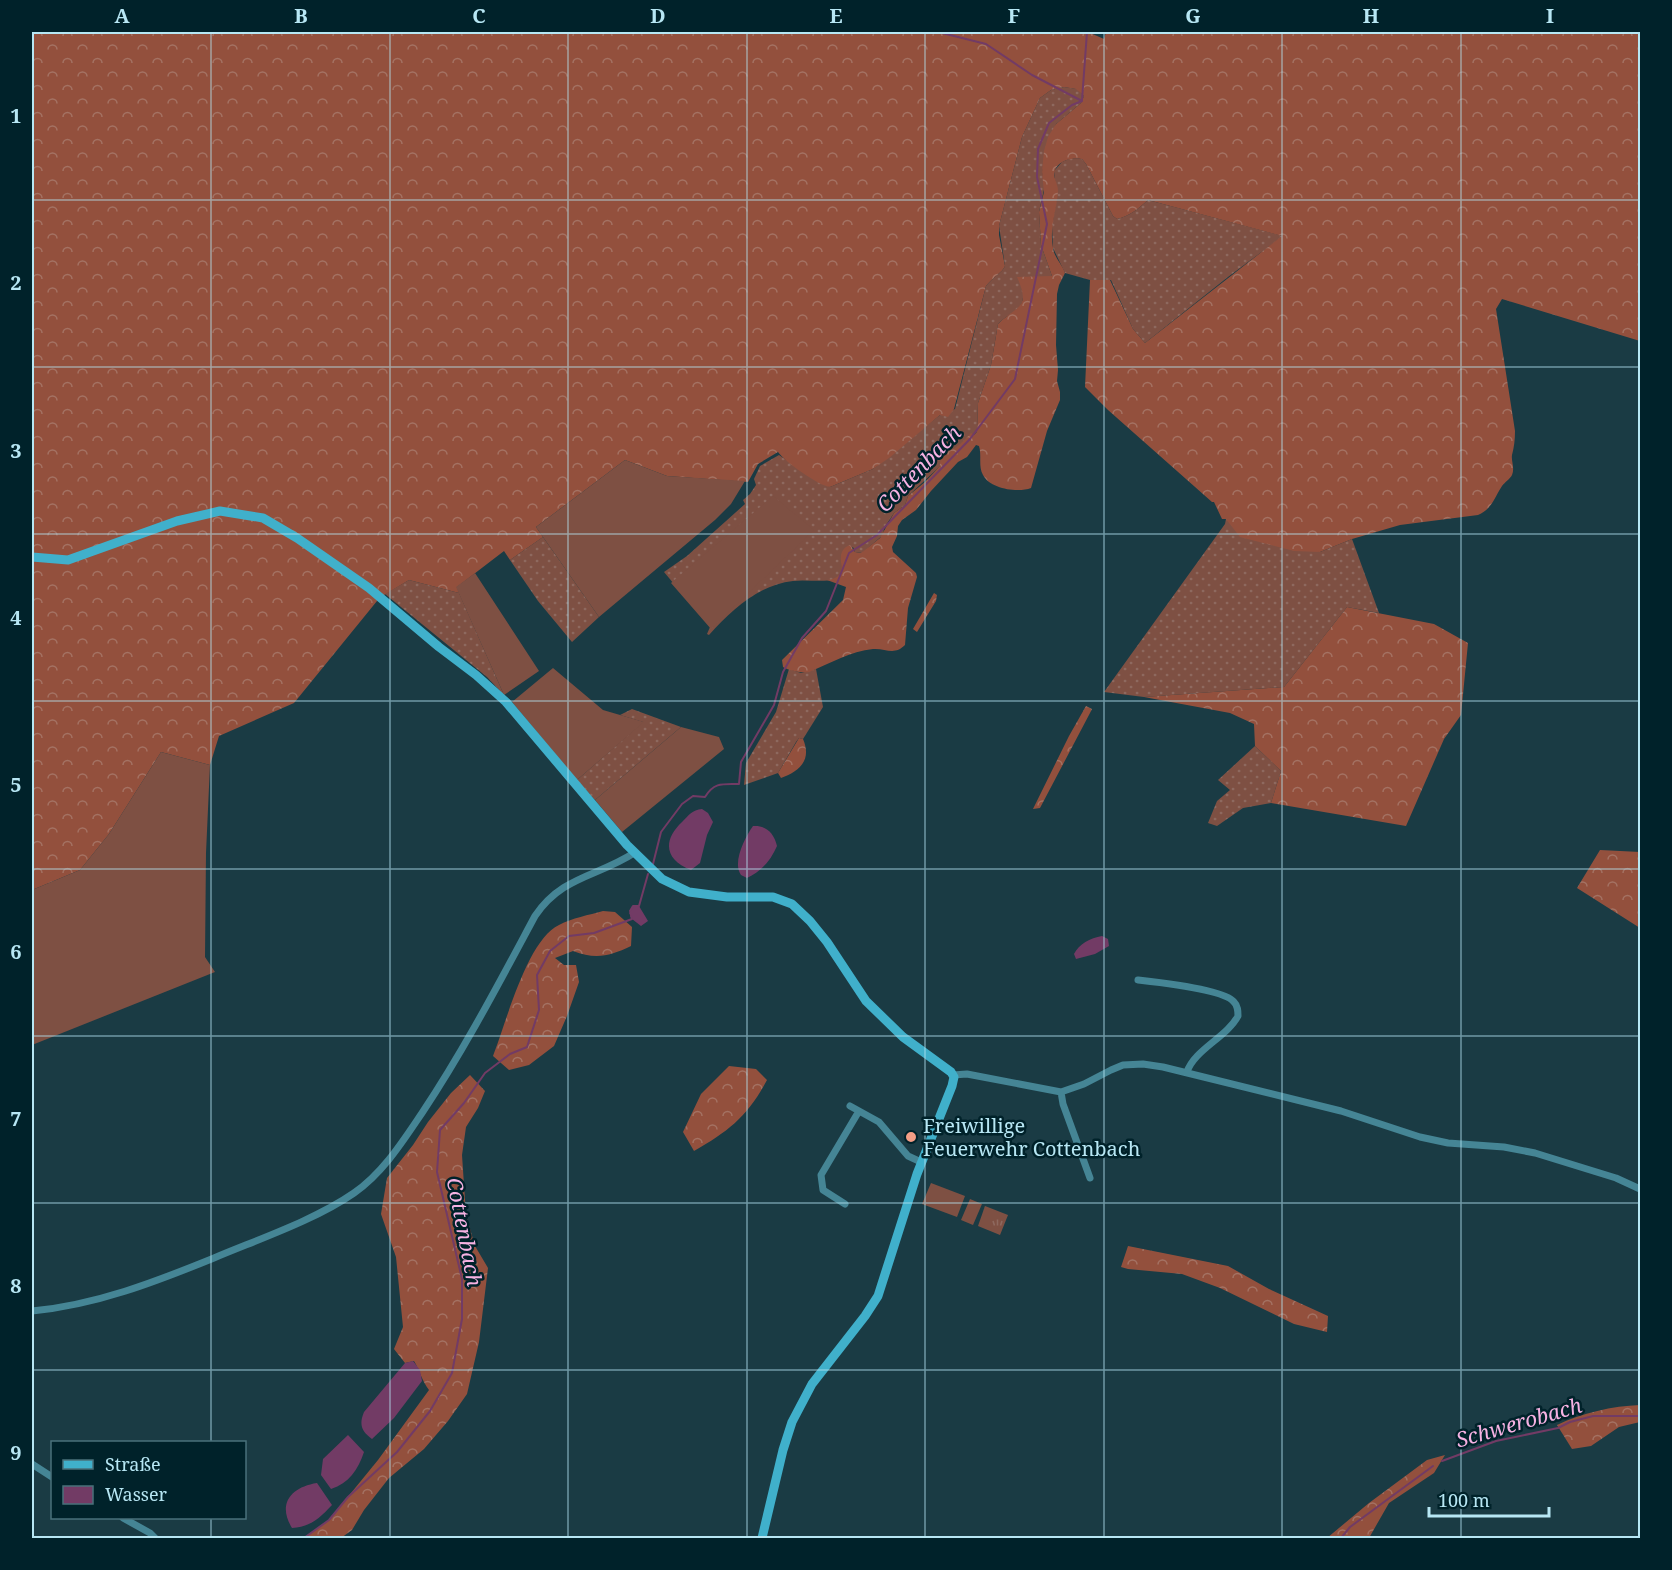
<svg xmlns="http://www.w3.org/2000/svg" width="1672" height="1570" font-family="'Noto Serif',serif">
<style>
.grass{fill:url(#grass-dots)}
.forest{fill:url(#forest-crowns)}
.park{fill:url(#park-tufts)}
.garden{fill:#7e5043}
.water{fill:#723b65}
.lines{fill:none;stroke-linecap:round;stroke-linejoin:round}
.stream{stroke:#723b65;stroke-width:2}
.street{stroke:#458595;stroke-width:7}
.secondary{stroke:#40b0cb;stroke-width:9}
.grid{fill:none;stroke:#b7e7f4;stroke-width:1.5;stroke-opacity:0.55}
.poi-dot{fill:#f49e86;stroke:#00222a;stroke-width:2}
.labels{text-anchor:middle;stroke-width:5;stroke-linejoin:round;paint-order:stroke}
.poi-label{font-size:20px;fill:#b7e7f4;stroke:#00222a;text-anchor:start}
.water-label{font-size:21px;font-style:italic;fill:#f6b2e3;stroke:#00222a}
.neatline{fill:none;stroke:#b7e7f4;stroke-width:2}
.grid-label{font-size:20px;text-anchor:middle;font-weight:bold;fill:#b7e7f4}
</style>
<defs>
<pattern id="grass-dots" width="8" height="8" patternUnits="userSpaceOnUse" patternTransform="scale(1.5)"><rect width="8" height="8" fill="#7e5043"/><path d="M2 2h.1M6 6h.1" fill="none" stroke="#8e695f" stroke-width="1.8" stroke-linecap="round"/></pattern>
<pattern id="forest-crowns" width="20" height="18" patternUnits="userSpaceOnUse" patternTransform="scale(1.5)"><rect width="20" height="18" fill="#93503d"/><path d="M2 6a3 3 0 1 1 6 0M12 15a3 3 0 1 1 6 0" fill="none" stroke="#a47263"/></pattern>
<pattern id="park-tufts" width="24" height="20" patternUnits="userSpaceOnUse" patternTransform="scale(1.5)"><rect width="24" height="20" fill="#7e5043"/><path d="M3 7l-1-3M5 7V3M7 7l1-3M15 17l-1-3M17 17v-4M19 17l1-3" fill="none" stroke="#8e695f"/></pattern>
</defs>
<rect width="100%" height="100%" fill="#1a3b44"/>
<!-- grass -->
<path class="grass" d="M 1064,87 L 1077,89 L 1084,96 L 1081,103 L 1056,124 L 1042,172 L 1045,185 L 1039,212 L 1041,245 L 1052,276 L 1023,290 C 1025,312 1011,311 998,324 L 991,365 L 978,403 L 977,432 L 908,496 L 905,505 L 894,513 L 884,528 L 883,535 L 862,553 L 855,552 L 853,547 L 841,559 C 841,566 844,576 835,579 C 823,583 806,579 793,581 C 758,585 732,610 709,635 L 707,634 L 710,627 L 664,572 L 687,556 L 745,504 L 743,500 L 750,494 L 756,485 L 754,479 L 760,466 L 779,455 L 807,474 L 830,487 L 873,469 L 940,415 L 955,409 L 986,286 C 991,279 1003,272 1005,266 L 999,226 L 1022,137 L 1040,98 L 1051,90 Z
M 1069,159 L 1082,159 L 1086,164 L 1113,216 L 1117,219 C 1130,216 1138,209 1148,200 L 1283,236 L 1228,277 L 1145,343 L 1133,329 L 1111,280 L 1090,280 L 1065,273 L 1053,248 L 1052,226 L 1057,197 L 1054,171 L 1062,162 Z
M 1226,519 L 1320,552 L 1352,539 L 1379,613 L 1347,607 L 1284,687 L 1144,697 L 1104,692 L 1225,524 Z
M 543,537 L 599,617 L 572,642 L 538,601 L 510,560 Z
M 409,580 L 459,593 L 504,695 L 487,677 L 385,594 Z
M 789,669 L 801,673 L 816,669 L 823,707 L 803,739 L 799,738 L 796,742 L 778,773 L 744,785 L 746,763 L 776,712 Z
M 632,709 L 681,727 L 595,800 L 577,780 L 643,722 L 620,715 Z
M 1255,746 L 1281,771 L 1271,803 L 1243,808 L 1217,826 L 1208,823 L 1217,801 L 1230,790 L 1218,780 Z"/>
<!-- forest -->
<path class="forest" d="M 32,32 L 1088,32 L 1104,39 L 1106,32 L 1640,32 L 1640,341 L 1502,299 L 1496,309 L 1515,431 C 1515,440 1514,447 1512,455 C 1511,461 1515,468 1512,475 C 1510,479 1505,482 1502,486 C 1494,498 1493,508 1478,515 L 1400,525 L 1352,539 L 1320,552 L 1294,551 L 1240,537 L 1226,519 L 1222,519 L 1214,502 L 1212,502 L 1108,410 L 1085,387 L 1090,280 L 1110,280 L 1133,329 L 1145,343 L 1282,236 L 1148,200 C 1138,209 1130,216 1117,219 L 1113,216 L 1086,164 L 1082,159 C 1072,158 1062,159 1056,168 C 1051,176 1058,182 1058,191 C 1057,210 1049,228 1053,248 C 1054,257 1062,264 1065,273 L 1059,285 L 1057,294 L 1056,345 L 1058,370 L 1057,381 L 1060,392 L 1060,400 L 1047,431 L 1031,488 C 1018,493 990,489 983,475 C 978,466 982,456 979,446 L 976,445 L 967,457 L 958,462 L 931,491 L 916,510 L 902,520 L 898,526 L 897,536 L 892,547 L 893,552 L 916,573 L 917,577 L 908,608 L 905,645 C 894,656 886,648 873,649 C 851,651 829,664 809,672 C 801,673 790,671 783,667 L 782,660 L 843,600 L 846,587 L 827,580 C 855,577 829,553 850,545 L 855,552 L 861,553 L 880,538 L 894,513 L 905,505 L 908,496 L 925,482 L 940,466 C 940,454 947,453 955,448 C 961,444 966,438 971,433 L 974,435 L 977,432 L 978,403 L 991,365 L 998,324 C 1018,305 1031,308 1017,277 L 1052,276 L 1041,245 L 1039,212 L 1044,192 L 1042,172 L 1044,151 L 1048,137 L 1056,124 L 1081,103 L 1084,96 L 1076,89 L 1064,87 L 1051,90 L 1040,98 L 1022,137 L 999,226 L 999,235 L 1005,266 C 1003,272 991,279 986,286 L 954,409 L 948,417 L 940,415 L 889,458 L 873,469 L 830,487 C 819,486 784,461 778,452 L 758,464 L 748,482 L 667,476 L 625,460 L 536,527 L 543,537 L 510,560 L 504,551 L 457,587 L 459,593 L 409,580 L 384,595 L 377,601 L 294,703 L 219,736 L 210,765 L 161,752 L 109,834 L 80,870 L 32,890 Z
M 934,593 L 937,595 L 936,601 L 917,632 L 913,629 Z
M 1347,607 L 1434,624 L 1468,643 L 1461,715 L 1444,739 L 1406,826 L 1271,803 L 1281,771 L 1255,746 L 1254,724 L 1230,713 L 1144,697 L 1284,687 Z
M 1086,706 L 1092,709 L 1090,713 L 1040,808 L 1033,809 L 1069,736 Z
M 799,738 L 803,739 C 812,760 800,771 781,778 L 778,773 Z
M 1600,850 L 1640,852 L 1640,928 L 1577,888 Z
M 603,911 L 615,912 L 632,927 L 631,946 C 610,956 596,960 573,951 L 555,958 L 564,965 L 576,965 L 579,982 L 567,1016 L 554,1046 L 529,1065 L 509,1070 L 493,1056 C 506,1023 527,940 559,925 C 572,918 589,915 603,911 Z
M 729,1066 L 756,1069 L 767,1080 C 748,1116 729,1131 694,1151 L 683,1132 L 701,1094 Z
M 470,1075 L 485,1091 L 478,1108 L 466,1127 L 462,1155 L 466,1215 L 475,1246 L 488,1268 L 479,1342 L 467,1394 L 448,1421 L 424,1449 L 389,1478 L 364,1510 L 352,1530 L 341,1538 L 304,1538 L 329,1520 L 378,1460 L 429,1390 C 422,1381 420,1371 414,1361 L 405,1363 L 394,1349 L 403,1327 L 396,1257 L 381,1214 L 387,1178 L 413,1145 L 428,1122 L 451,1093 Z
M 1128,1246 L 1228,1266 L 1269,1289 L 1328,1316 L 1327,1332 L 1294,1324 L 1220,1288 L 1182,1274 L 1128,1269 L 1121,1267 Z
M 1640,1405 L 1640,1422 L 1619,1427 L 1591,1446 L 1572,1449 L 1557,1425 C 1581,1413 1613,1406 1640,1405 Z
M 1445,1455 L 1434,1473 L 1389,1503 L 1369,1538 L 1327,1538 L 1369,1503 L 1427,1460 Z"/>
<!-- park -->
<path class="park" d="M 985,1206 L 1008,1215 L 1000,1235 L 978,1226 Z"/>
<!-- garden -->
<path class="garden" d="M 625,460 L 667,476 L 745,481 L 731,504 L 715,520 L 599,617 L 536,527 Z
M 773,496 L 814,530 L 711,629 L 671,583 Z
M 475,573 L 539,671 L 504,695 L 456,587 Z
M 553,668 L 603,710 L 644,722 L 577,780 L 512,702 Z
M 681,727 L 719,737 L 724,749 L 622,832 L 595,800 Z
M 161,752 L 210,765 L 206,853 L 205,957 L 215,972 L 32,1045 L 32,890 L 80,870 L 109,834 Z
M 931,1183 L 965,1196 L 957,1217 L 922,1204 Z
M 970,1199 L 982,1204 L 973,1225 L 961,1220 Z"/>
<!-- water -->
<path class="water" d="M 702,809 L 708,813 L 713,822 L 707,835 L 700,863 L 691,870 C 665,860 662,841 682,822 C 689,815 692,810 702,809 Z
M 753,826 C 766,825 774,833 777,846 C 771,860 761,872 747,878 L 741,875 C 732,863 745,837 753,826 Z
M 633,906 L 639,906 L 648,921 L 641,926 L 632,919 L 629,913 Z
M 1102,936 L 1108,939 L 1109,946 L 1095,954 L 1076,959 L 1074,954 C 1079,944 1090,938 1102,936 Z
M 413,1361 L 420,1370 L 422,1381 L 394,1418 L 372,1439 C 361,1431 359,1424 364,1412 L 405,1363 Z
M 348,1435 L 364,1452 C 358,1470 349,1483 331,1489 L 321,1475 L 323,1459 Z
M 317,1483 L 332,1505 C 320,1518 310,1527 292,1528 C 277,1504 291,1487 317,1483 Z"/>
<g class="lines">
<!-- stream -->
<path class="stream" d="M 938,32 L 986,44 L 1032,75 L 1082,101
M 1082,100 L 1087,32
M 653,864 L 661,832 L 682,804 L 693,796 L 705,797 C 714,782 723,784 739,784 L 741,762 L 774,705 L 783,672 L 802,638 L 826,611 L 849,553 L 877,535 L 970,439 L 1015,379 L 1047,224 L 1037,177 L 1038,149 L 1049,123 L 1072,105 L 1082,101
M 630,911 L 633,906 L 639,906 L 648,874
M 1442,1461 L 1496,1441 L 1558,1428 L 1570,1422 L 1593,1416 L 1640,1416
M 304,1538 L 329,1520 L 348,1497 L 397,1452 L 430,1411 L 452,1373 L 462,1319 L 462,1279 L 437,1172 L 440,1130 L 464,1103 L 485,1073 L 510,1054 L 527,1047 L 539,1010 L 537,975 L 550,951 L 569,936 L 594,933 L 632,919 L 631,916
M 1341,1538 L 1350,1527 L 1433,1466"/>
<!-- street -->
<path class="street" d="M 1138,980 C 1156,982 1224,989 1234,1002 C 1238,1006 1238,1011 1238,1016 C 1227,1037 1194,1050 1187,1072
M 953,1075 L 967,1074 L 1061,1092 L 1084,1084 L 1111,1070 L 1123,1065 L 1143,1064 L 1163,1067 L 1341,1111 L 1420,1137 L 1448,1143 L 1504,1147 L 1535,1153 L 1616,1178 L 1640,1189
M 1061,1092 L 1063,1104 L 1090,1178
M 850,1106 L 879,1122 L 908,1156 L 921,1162
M 845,1204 L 823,1190 L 821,1175 L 859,1111
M 32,1311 C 96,1305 155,1282 214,1258 C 259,1239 315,1220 354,1193 C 383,1173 403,1141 422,1113 C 464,1050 499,983 535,916 C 562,876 597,877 634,853
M 32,1464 L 52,1477
M 123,1518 L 150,1533 L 155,1538"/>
<!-- secondary -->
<path class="secondary" d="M 32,557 L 68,560 L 177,521 L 220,511 L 263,518 L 297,538 L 369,588 L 439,647 L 476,675 L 506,702 L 627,845 L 662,879 L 689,892 L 727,897 L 773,897 L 792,904 L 810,921 L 827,942 L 866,1001 L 903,1037 L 951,1072 L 954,1077 L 952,1086 L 917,1174 L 878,1296 L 865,1316 L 812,1384 L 792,1422 L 783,1450 L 762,1538"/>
</g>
<!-- grid -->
<path class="grid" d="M 211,32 L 211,1442M 390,32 L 390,1538M 568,32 L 568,1538M 747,32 L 747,1538M 925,32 L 925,1538M 1104,32 L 1104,1538M 1282,32 L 1282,1538M 1461,32 L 1461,1538M 32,200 L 1640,200M 32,367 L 1640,367M 32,534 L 1640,534M 32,701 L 1640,701M 32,869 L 1640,869M 32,1036 L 1640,1036M 32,1203 L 1640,1203M 32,1370 L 1640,1370M 211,1518 L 211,1538"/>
<!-- markers -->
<circle class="poi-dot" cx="911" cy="1137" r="6"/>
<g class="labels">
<!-- poi labels -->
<g class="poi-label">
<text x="923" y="1133">Freiwillige<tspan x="923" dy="23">Feuerwehr Cottenbach</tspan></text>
</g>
<!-- water labels -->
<g class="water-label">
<text transform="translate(919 469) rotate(-46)" y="7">Cottenbach</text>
<text transform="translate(464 1232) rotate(79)" y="7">Cottenbach</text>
<text transform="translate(1519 1423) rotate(-16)" y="7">Schwerobach</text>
</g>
</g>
<!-- border -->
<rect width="1672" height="1570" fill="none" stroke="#00222a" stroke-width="66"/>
<!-- legend -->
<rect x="51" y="1441" width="195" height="78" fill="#00222a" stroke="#49717b" stroke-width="1.5"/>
<rect x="63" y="1460" width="30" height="9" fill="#40b0cb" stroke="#49717b" stroke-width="1.5"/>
<text x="105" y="1471" font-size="18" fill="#b7e7f4">Straße</text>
<rect x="63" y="1486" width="30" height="18" fill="#723b65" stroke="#49717b" stroke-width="1.5"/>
<text x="105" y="1501" font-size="18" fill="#b7e7f4">Wasser</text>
<!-- scale -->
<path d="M1429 1507v9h120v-9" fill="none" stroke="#b7e7f4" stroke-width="3"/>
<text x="1438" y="1507" font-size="18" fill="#b7e7f4" stroke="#00222a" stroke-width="4.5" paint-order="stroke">100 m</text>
<rect x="33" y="33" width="1606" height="1504" class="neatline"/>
<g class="grid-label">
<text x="122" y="23">A</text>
<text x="301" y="23">B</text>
<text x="479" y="23">C</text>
<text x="658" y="23">D</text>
<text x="836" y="23">E</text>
<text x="1014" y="23">F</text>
<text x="1193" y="23">G</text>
<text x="1371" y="23">H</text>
<text x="1550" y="23">I</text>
<text x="16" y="123">1</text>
<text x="16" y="290">2</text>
<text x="16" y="458">3</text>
<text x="16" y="625">4</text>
<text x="16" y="792">5</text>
<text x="16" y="959">6</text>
<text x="16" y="1126">7</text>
<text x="16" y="1293">8</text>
<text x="16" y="1460">9</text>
</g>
</svg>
